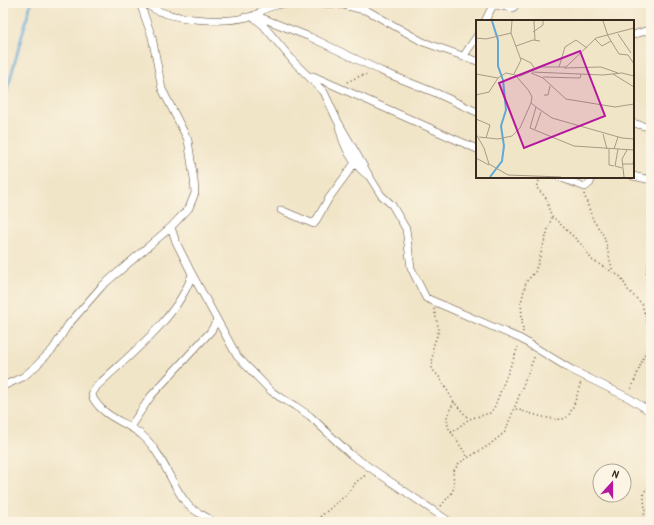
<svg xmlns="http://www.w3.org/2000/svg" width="654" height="525" font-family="'Patrick Hand',sans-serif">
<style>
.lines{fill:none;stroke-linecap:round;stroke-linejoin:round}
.stream{stroke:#5fa9d7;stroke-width:2.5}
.street-casing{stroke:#564638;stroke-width:8}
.path{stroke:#564638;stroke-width:1.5;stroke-dasharray:1 3;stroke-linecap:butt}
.street{stroke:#fff;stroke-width:7}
.inset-river{fill:none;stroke:#5fa9d7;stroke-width:2}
.inset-road{fill:none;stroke:#a89a84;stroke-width:1}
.view{fill:#b5179e;fill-opacity:0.15;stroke:#b5179e;stroke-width:2}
.inset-edge{fill:none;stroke:#3b2a1e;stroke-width:2}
</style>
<rect width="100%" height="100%" fill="#fcf5e5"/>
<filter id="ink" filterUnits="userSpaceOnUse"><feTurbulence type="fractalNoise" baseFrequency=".025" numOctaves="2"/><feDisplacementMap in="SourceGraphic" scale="8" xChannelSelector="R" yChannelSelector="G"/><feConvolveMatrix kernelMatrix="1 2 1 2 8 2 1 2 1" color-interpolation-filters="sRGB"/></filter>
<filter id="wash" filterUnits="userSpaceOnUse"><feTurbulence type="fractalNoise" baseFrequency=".012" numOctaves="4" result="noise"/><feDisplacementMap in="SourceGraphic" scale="16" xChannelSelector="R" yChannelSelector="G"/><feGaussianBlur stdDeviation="0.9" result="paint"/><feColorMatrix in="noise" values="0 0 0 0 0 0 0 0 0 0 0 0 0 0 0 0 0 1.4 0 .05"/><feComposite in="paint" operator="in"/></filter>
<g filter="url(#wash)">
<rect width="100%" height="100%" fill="#f1e5c8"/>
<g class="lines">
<!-- stream -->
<path class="stream" d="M 3,105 L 31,3"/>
</g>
</g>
<g filter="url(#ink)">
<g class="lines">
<defs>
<path id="street" d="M 140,3 L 152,37 L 162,89 L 188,140 L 194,180 L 195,193 L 189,208 L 171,227 L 176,242 L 192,274 C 179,317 129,355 97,386 L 92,394 L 93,398 C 104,418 127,422 143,436 C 164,455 170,484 188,505 C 195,513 206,515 213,522
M 145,3 C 166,21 225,24 252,16 C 257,15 261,11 265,9 C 273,5 281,4 289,3
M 319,3 L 339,4 L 368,11 L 423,42 L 477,61
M 257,16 L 310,37 L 381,71 L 436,93 L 477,112
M 245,17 L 253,17 L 263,25 L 294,62 L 324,92 L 337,120 L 371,179 L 381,195 L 392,205 L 406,229 L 411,268 L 426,298 L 521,339 L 572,370 L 629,398 L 651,412
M 485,21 L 492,7 L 495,5 L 513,8 L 517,3
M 633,35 L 651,29
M 463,57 L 477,36
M 313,76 L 477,149
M 633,123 L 651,128
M 339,126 C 343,146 351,162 367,175
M 633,176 L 651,180
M 559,177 L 585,187 L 590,183 L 592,177
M 281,210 L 314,224 L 329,198 L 354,164
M 192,274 L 237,356 L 271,391 L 278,396 L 295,406 L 310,416 L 350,454 L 450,522
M 3,386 L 23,377 L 35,367 L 53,349 L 68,325 L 102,286 L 171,227
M 130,427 L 151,396 L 211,331 L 217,320"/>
</defs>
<!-- street casing -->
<use href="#street" class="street-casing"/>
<!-- path -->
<path class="path" d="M 347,82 L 360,76 L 369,74
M 540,177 L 537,188 L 547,199 L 549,210 L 552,216 L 582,245 L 592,260 L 621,277 L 628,290 L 642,304 L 648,327 L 650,340 L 631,390
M 584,194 L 593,220 L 604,236 L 613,272
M 651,257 L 646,271 L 651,284
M 434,309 L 439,330 L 433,347 L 432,369 L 440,378 L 454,402 L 469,419
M 645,313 L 651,304
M 523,332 L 521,303 L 526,282 L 535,272 L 538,263 L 552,216
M 454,402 L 447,416 L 448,427 L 467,456
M 516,409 C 526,412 559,424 567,417 C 573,412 578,390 581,382
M 451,433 L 469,419 L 490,413 L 494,408 L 518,347
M 441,506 L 453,491 L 454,486 L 453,472 L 459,463 L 488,446 L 505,432 L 535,355
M 314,522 L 346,495 L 356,482 L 367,474
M 641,522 C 648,511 643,504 644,492 L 651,484"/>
<!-- street -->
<use href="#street" class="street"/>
</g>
</g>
<!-- overview -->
<g transform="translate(476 20)">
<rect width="158" height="158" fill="#f1e5c8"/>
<path class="inset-river" d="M 14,157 L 26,141 L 28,126 L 25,106 L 30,90 L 27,60 L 22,46 L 22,20 L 16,1"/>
<path class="inset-road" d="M 36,1 L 35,13 L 45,40 L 38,54M 58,1 L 59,20M 127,1 L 132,16 L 143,34 L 152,35 L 158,44M 57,12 L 67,5 L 67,1M 142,14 L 155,33M 0,18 L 10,19 L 35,13M 119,19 L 126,26 L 135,21M 40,26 L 57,20 L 64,21M 45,38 L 55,43 L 59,49M 83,47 L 89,27 L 100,20 L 111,28M 88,48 L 125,47 L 142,53M 56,52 L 127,55 L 146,53 L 158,56M 55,53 L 67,58 L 90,79 L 139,87 L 158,84M 0,54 L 22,58M 137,54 L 158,67M 0,55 L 0,73M 41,57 L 53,71 L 56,77 L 55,83 L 60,87 L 54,108 L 98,126 L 158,130M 67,57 L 104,58 L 105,54M 0,75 L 13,72 L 22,58 L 30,53 L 44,56 L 65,47 L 90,47 L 120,18 L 158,8M 68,75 L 72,75 L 74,66M 60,87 L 76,98 L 146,118 L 158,119M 0,99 L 14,105 L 10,118M 59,109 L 65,92M 0,114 L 8,128 L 13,144 L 32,155 L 85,157M 127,114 L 131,129M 3,117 L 22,119 L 36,116 L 44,108 L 55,83M 133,129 L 133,145 L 138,146M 138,129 L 142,117M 142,129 L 139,146 L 146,148M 0,138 L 13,145M 146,144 L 157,144 L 158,136M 148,157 L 146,139 L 151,130"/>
<path class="view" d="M 104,31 L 129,96 L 48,128 L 23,63 Z"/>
<rect width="158" height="158" class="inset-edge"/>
</g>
<!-- margin -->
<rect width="654" height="525" fill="none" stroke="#fcf5e5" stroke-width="16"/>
<!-- north arrow -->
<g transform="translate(612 483) rotate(21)"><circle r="19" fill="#fcf5e5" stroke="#afa495"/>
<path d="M0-3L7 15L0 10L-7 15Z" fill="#b5179e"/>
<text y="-6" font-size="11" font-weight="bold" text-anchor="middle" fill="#3b2a1e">N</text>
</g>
</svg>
